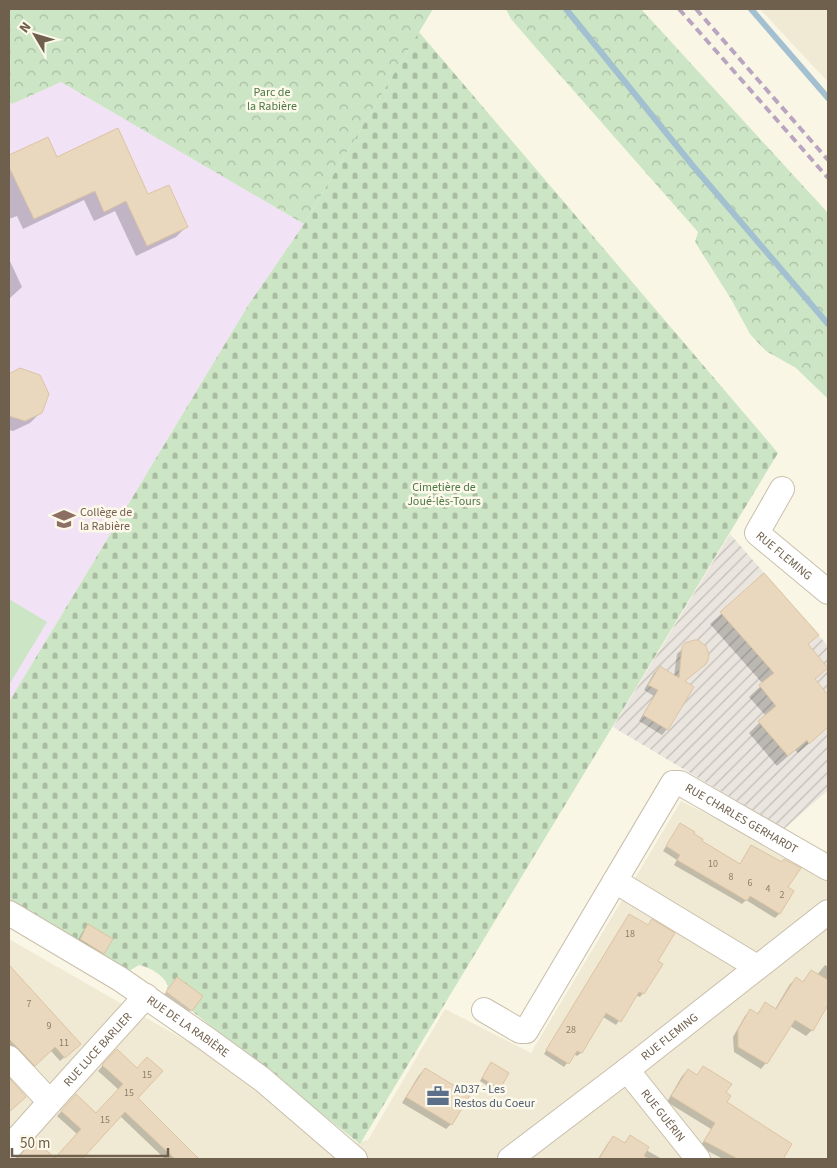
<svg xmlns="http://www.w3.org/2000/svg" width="837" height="1168" font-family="'Source Sans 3',sans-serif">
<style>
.residential{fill:#f0e9d4}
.industrial{fill:url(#industrial-furrows)}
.education{fill:#f2e2f6}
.forest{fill:url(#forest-crowns)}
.cemetery{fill:url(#cemetery-stones)}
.pitch{fill:#cce5c5}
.shadow{fill:#0003}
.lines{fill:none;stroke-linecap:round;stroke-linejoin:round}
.stream{stroke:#a3c0d1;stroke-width:6}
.building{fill:#ead8be;stroke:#dcc4a2}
.street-casing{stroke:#c9bfac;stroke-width:26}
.street{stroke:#fff;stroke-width:24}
.rail{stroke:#baa5c1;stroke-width:4;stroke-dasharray:8 5;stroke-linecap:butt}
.labels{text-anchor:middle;stroke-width:5;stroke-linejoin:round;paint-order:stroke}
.number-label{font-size:10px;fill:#8e7e69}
.park-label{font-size:12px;fill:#4e7a4a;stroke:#fdf9ea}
.education-label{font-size:12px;fill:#785e54;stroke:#fdf9ea;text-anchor:start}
.street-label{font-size:12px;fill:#6f604d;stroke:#fdf9ea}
.service-label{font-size:12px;fill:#4e5e75;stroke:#fdf9ea;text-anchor:start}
</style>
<defs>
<pattern id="industrial-furrows" width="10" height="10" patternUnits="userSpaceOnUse" patternTransform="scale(1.25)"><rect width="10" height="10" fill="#eae6df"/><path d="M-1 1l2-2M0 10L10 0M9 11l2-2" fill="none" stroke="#c2beb7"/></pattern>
<pattern id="forest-crowns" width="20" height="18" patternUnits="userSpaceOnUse" patternTransform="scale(1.25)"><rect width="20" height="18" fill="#cce5c5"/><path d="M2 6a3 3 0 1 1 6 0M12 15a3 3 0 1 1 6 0" fill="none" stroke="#aabda2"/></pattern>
<pattern id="cemetery-stones" width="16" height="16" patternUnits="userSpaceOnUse" patternTransform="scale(1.25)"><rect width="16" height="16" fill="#cce5c5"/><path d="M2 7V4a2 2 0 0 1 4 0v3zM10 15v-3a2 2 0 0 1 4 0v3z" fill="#aabda2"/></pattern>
</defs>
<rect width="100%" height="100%" fill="#f9f6e5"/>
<!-- residential -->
<path class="residential" d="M 760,9 L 828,9 L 828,82 Z
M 681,801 L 828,875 L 828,1159 L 9,1159 L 9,939 L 209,1054 L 335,1148 L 368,1140 L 445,1009 L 531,1053 Z"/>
<!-- industrial -->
<path class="industrial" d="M 730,534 L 828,646 L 828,790 L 784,829 L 613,727 Z"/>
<!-- education -->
<path class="education" d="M 61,82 L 304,224 L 249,304 L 9,702 L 9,102 L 12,104 Z"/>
<!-- forest -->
<path class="forest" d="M 9,9 L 433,9 L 304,224 L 61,82 L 12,104 L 9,102 Z
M 506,9 L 641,9 L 828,213 L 828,399 L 796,368 L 766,351 L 750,334 L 731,299 L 695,242 L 698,232 L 537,49 L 511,19 Z"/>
<!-- cemetery -->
<path class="cemetery" d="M 419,32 L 778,453 L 360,1144 L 192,1011 L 166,992 L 168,986 C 164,975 149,967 139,965 L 129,971 L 9,901 L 9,702 L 249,304 L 304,224 Z"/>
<!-- pitch -->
<path class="pitch" d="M 9,599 L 47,622 L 9,685 Z"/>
<!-- shadow -->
<path class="shadow" d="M 47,139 L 56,159 L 147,196 L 187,226 L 176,237 L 136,256 L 115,211 L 94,221 L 84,200 L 23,229 L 17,216 L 9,219 L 9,157 Z
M 9,259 L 22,287 L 9,299 Z
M 20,370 L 41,412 L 30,423 L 13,431 L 9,430 L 9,375 Z
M 764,575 L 807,645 L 827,668 L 814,680 L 828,697 L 828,727 L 798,753 L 795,750 L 777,766 L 749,733 L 766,716 L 749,697 L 763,684 L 710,624 Z
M 683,648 L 683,682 L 667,729 L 662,735 L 639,721 L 654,696 L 644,690 L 654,673 L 660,668 L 674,676 L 677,654 Z
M 680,825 L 700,841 L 739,865 L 751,847 L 781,863 L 786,887 L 779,914 L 775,918 L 746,900 L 742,904 L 674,865 L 677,860 L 663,851 Z
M 626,919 L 643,993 L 640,997 L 636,995 L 616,1025 L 603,1017 L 581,1053 L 577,1056 L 574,1054 L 564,1067 L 544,1054 Z
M 89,926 L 103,953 L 98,958 L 75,945 L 83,931 Z
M 825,965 L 828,967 L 828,1002 L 812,1030 L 806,1036 L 790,1026 L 766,1063 L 761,1069 L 734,1052 L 733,1037 L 745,1016 L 751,1011 L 757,1014 L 765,1004 L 775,1009 L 790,984 L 796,979 L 802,983 L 811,971 L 817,975 Z
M 9,978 L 75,1048 L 60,1061 L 51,1051 L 30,1069 L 9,1049 Z
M 177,979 L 191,1010 L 185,1015 L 161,998 Z
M 112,1055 L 136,1098 L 197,1158 L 196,1159 L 165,1159 L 120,1116 L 80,1159 L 55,1159 L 77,1134 L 57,1116 L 76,1096 L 96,1115 L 119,1090 L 98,1071 Z
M 489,1066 L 507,1074 L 496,1091 L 480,1081 Z
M 703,1068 L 725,1093 L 726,1102 L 784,1159 L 723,1159 L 700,1147 L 711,1129 L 667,1102 L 682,1076 L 688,1070 L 696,1076 Z
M 425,1069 L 451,1124 L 446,1129 L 402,1103 L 419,1075 Z
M 630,1137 L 646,1150 L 662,1159 L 598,1159 L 608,1143 L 613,1138 L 623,1144 Z"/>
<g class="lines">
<!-- stream -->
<path class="stream" d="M 566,9 L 693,166 L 828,324
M 751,9 L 828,98"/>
</g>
<!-- building -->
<path class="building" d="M 118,128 L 148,194 L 169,185 L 188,227 L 147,246 L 126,201 L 104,212 L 95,191 L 34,219 L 9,167 L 9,155 L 48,137 L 57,157 Z
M 20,368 L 40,375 L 49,394 L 42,413 L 25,421 L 9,416 L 9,374 Z
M 764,573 L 819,635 L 808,644 L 828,668 L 815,679 L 828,695 L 828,727 L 809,744 L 807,740 L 788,756 L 758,721 L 776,706 L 759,685 L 774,673 L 720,612 Z
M 694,640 L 698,640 L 706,646 L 709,655 L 708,660 L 706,664 L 685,681 L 694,687 L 668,730 L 643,715 L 658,690 L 648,685 L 660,666 L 679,678 L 682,647 L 685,643 Z
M 680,823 L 695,832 L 694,834 L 703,839 L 702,841 L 740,864 L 751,845 L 782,862 L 784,859 L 801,868 L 788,887 L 794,891 L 780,914 L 750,896 L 747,901 L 677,860 L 680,855 L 666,846 Z
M 629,914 L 648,925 L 652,919 L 675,933 L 658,961 L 663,964 L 644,994 L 639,992 L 621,1022 L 606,1013 L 582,1053 L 577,1051 L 569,1064 L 546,1050 Z
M 88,924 L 113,939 L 104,954 L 80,939 Z
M 9,965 L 81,1044 L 65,1058 L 55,1047 L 35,1066 L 9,1039 Z
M 811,970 L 828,980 L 828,1005 L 813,1031 L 795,1020 L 767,1064 L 738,1047 L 738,1030 L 750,1009 L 758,1014 L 765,1002 L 776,1009 L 796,977 L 803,982 Z
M 177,977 L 203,996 L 192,1011 L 166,992 Z
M 117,1049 L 137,1068 L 147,1057 L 163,1071 L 138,1098 L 199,1159 L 175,1159 L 125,1112 L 82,1159 L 16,1159 L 34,1140 L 55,1158 L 81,1129 L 61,1111 L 76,1094 L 96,1113 L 123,1084 L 102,1065 Z
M 491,1062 L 509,1073 L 500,1089 L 482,1078 Z
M 703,1066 L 732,1084 L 726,1092 L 731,1096 L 727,1102 L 792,1144 L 783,1159 L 738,1159 L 704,1141 L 715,1123 L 671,1096 L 688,1069 L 697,1075 Z
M 425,1068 L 470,1095 L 452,1125 L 406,1097 Z
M 9,1078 L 26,1097 L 9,1112 Z
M 630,1135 L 649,1147 L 644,1156 L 650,1159 L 599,1159 L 613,1136 L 625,1143 Z"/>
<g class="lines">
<defs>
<g id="street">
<path id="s1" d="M 782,489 L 757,533 L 828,592"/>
<path d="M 615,881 L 757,967"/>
<path id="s2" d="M 9,913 L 120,979 L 204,1037 L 263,1080 L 355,1159"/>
<path id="s3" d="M 484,1010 L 520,1031 L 526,1031 L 673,783 L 680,783 L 828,868"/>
<path id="s4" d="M 9,1058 L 50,1102 L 146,996"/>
<path id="s5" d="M 627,1070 L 698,1159"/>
<path d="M 9,1148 L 50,1102"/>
<path id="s6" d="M 510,1159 L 627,1070 L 828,912"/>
</g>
</defs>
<!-- street casing -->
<use href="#street" class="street-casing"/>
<!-- street -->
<use href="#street" class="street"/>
<!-- rail -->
<path class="rail" d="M 679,9 L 828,178
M 696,9 L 828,160"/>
</g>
<!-- icons -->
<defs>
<symbol id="school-bare" viewBox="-9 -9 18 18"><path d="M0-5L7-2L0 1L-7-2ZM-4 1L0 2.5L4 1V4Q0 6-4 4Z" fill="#8d6e63" stroke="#fdf9ea" stroke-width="2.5" paint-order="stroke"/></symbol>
<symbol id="office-bare" viewBox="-9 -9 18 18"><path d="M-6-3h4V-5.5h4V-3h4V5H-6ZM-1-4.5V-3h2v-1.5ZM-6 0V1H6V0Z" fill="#5c6f8a" stroke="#fdf9ea" stroke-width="2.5" paint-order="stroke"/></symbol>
</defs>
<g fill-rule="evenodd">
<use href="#school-bare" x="48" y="503" width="32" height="32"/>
<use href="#office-bare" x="422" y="1080" width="32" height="32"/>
</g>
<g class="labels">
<!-- number labels -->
<g class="number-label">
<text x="713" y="867">10</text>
<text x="731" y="880">8</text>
<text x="750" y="886">6</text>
<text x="768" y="892">4</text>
<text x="782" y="898">2</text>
<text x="630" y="937">18</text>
<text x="29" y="1007">7</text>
<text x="49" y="1029">9</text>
<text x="571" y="1033">28</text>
<text x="64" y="1046">11</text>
<text x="147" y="1078">15</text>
<text x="129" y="1096">15</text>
<text x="105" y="1123">15</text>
</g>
<!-- park labels -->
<g class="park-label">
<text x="272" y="96">Parc de<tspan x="272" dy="14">la Rabière</tspan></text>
<text x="444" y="491">Cimetière de<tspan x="444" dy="14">Joué-lès-Tours</tspan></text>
</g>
<!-- education labels -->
<g class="education-label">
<text x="80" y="516">Collège de<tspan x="80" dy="14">la Rabière</tspan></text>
</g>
<!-- street labels -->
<g class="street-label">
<text dy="4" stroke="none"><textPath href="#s1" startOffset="86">RUE FLEMING</textPath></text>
<text dy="4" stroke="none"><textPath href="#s3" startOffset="414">RUE CHARLES GERHARDT</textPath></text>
<text dy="4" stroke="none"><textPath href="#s2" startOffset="212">RUE DE LA RABIÈRE</textPath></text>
<text dy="4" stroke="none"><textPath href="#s6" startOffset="201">RUE FLEMING</textPath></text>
<text dy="4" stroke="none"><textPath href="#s4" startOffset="131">RUE LUCE BARLIER</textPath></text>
<text dy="4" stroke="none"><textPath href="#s5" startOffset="58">RUE GUÉRIN</textPath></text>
</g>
<!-- service labels -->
<g class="service-label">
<text x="454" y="1093">AD37 - Les<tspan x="454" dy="14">Restos du Coeur</tspan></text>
</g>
</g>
<!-- border -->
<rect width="837" height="1168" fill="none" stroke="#6f604d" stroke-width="20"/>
<!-- north arrow -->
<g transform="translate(35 35) rotate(308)" stroke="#fdf9ea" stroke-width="4" paint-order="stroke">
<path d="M0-4L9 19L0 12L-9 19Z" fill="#6f604d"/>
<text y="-8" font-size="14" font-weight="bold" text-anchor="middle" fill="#6f604d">N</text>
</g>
<!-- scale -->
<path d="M12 1148v8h156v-8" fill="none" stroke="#6f604d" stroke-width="2.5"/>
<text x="20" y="1148" font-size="15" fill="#6f604d" stroke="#fdf9ea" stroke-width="4" paint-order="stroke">50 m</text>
</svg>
